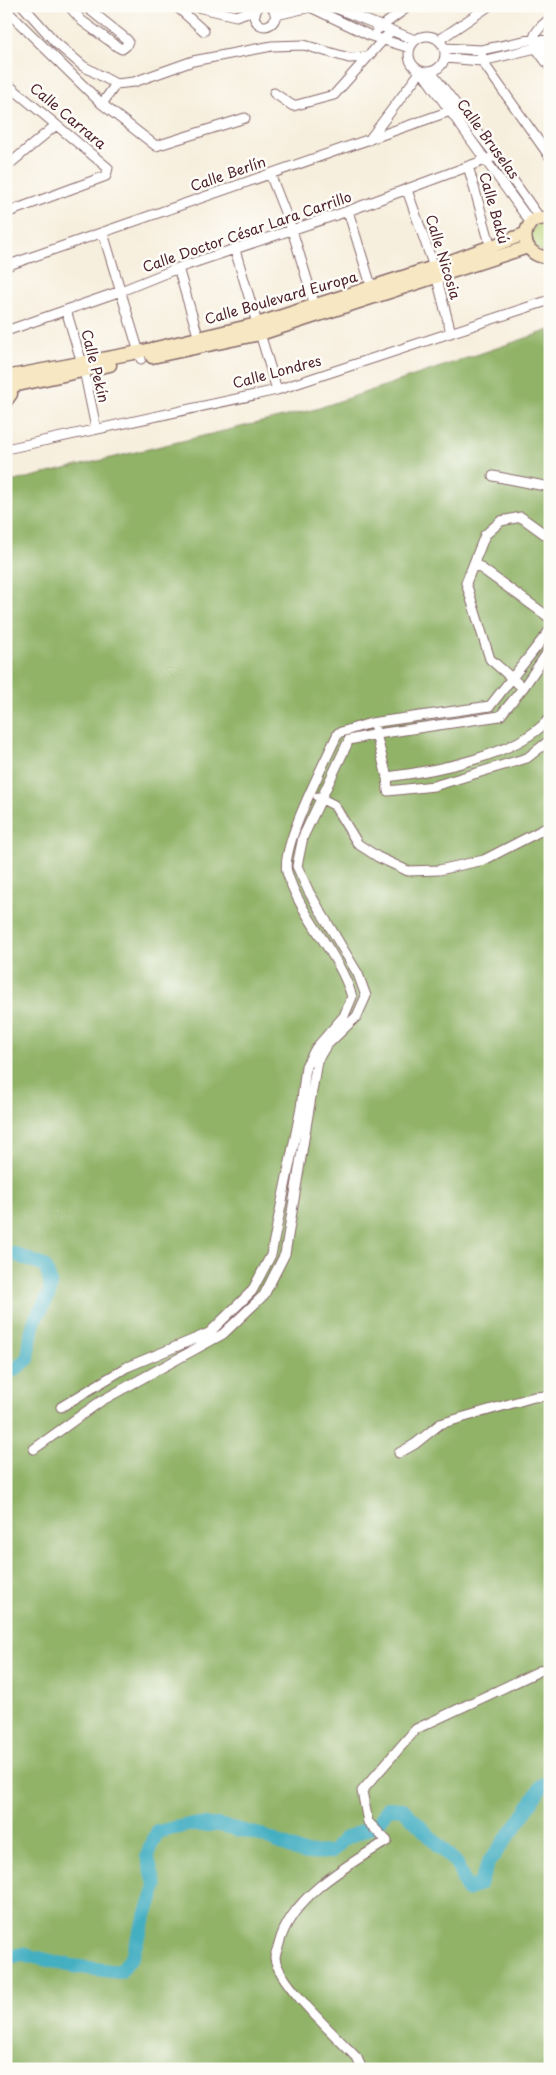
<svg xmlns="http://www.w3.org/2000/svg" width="556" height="2075" font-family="'Playpen Sans',sans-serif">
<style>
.green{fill:#b7d176;stroke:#807850}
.forest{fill:#91b367;stroke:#6e6949}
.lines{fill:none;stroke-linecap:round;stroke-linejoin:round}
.river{stroke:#44afc2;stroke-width:14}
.street-casing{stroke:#87686a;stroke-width:11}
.secondary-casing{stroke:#87686a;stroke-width:15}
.street{stroke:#fff;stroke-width:9}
.secondary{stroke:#f7e8c3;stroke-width:12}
.labels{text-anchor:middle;stroke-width:5;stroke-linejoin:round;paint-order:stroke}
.street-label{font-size:14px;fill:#4a1f2b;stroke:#fdfcf7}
</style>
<rect width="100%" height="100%" fill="#fdfcf7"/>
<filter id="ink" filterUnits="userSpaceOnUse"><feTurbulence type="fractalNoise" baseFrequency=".02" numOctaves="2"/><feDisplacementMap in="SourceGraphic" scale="10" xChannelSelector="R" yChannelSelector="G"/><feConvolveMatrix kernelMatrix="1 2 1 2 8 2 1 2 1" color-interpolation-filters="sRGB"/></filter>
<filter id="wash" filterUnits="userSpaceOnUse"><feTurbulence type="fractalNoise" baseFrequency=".0096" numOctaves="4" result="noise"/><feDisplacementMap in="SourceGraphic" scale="20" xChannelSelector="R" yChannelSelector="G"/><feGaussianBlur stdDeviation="1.12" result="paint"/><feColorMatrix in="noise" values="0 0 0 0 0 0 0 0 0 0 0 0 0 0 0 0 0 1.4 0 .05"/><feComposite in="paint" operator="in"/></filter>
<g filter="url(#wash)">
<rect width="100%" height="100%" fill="#f7efde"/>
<!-- green -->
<path class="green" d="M 550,222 L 550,251 L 543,252 L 534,247 L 530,233 L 536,225 Z"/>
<!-- forest -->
<path class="forest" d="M 550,330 L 550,2069 L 6,2069 L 6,483 L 316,409 Z"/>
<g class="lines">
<!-- river -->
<path class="river" d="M 6,1254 L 12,1253 L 44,1266 C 58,1293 46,1297 35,1320 C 30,1331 30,1347 28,1359 L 14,1370 L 6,1371
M 6,1958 L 22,1954 L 72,1966 L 120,1972 L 132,1956 L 156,1887 L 147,1855 L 157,1832 L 188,1825 L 219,1825 L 261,1835 L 303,1853 L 332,1852 L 344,1839 L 378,1824 L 388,1808 L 403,1809 L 457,1864 L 467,1890 L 480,1884 L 488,1863 L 521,1819 L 542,1785 L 550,1782"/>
</g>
</g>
<g filter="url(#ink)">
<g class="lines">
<defs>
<path id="street" d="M 23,6 L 56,43 L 83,66 L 116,84 L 134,82 L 193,61 L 272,46 L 304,45 L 349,58 L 367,57
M 69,6 L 82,21 L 118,47 L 122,49 L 126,46 L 128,41 L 125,38 L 85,6
M 176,6 L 204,31
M 193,6 L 236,16 L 248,12 L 254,13
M 258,6 L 254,17 C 261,36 285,21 271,6
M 308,6 L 371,36 L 410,48
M 331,6 L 415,40
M 6,10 L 102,104 L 156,146 L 245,118
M 276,15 L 315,6
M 550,19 C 524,38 534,45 550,67
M 377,30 L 409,6
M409 54a18 18 0 1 1 36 0a18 18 0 1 1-36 0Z
M 439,40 L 489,6
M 444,48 L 481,50 L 534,39 L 550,41
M 481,50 L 482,61 L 550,157
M 445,58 L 482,61 L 536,48 L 550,50
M 422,72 L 531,223
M 431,72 L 496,156 L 539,217
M 6,83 L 108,168 L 106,176 L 6,213
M 274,93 L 293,106 L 334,95 L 390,32
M 102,104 L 116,84
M 369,140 L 421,71
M 468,166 L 492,251
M 6,167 L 56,125
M 270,174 L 292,230 L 316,309
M 407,190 L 434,267 L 451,333
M 348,211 L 373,292
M 103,233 L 141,359
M 235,250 L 277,390
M 6,266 L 459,108
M 178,268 L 200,342
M 66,310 L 84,370 L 96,428
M 6,331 L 121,291 L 178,268 L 348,211 L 496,156
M 6,449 L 277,390 L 550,300
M 493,476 L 550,487
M 474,563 L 550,618
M 523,688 L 490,659 L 466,583 L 485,535 L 501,521 L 521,517 L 550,538
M 375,730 L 387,777 L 388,791 L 434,786 L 527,758 L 550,740
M 387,777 C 435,771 517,756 550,718
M 318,797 L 334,805 L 358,844 L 378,857 L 408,871 L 439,870 L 484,860 L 550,826
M 61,1407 L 127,1367 L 209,1333 L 252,1291 L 271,1255 L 301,1108 L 306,1066 L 316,1048 L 344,1016 L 352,997 C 339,952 300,917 287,872 C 280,847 326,760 338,733 L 371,723 L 490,706 L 550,630
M 34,1449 L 101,1401 L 223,1334 L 264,1295 L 285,1254 L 317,1061 L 326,1046 L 357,1016 L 366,996 L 358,974 L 309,892 L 297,866 L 303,837 L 349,740 L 377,734 L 500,716 L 523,688 L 550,649
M 399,1453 L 415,1444 L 440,1424 L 534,1397 L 550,1396
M 362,2069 L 357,2058 C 339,2039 278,1983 275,1958 C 275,1954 278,1948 279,1944 C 291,1896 348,1865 387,1841 L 368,1822 L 362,1791 L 416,1729 L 550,1666"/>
<path id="secondary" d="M 550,217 L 534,220 C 517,234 527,259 550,257
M 152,357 L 260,334 L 528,247
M 11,376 L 139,352 L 257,324 L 434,267 L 525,234
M 13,386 L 110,365
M 6,401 L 11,394 L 11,378"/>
</defs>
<!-- street casing -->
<use href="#street" class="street-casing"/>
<!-- secondary casing -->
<use href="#secondary" class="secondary-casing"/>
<!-- street -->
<use href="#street" class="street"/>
<!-- secondary -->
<use href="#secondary" class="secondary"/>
</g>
</g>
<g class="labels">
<!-- street labels -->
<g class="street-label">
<text transform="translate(68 116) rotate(40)" y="5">Calle Carrara</text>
<text transform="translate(488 139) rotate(54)" y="5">Calle Bruselas</text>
<text transform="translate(228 174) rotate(-19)" y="5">Calle Berlín</text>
<text transform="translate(494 208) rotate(74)" y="5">Calle Bakú</text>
<text transform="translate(247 232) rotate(-19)" y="5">Calle Doctor César Lara Carrillo</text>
<text transform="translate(443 257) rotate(73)" y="5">Calle Nicosia</text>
<text transform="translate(281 298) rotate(-16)" y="5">Calle Boulevard Europa</text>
<text transform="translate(95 366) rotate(76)" y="5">Calle Pekín</text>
<text transform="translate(277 372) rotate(-15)" y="5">Calle Londres</text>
</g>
</g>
<!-- margin -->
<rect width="556" height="2075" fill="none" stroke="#fdfcf7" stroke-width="25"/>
</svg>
